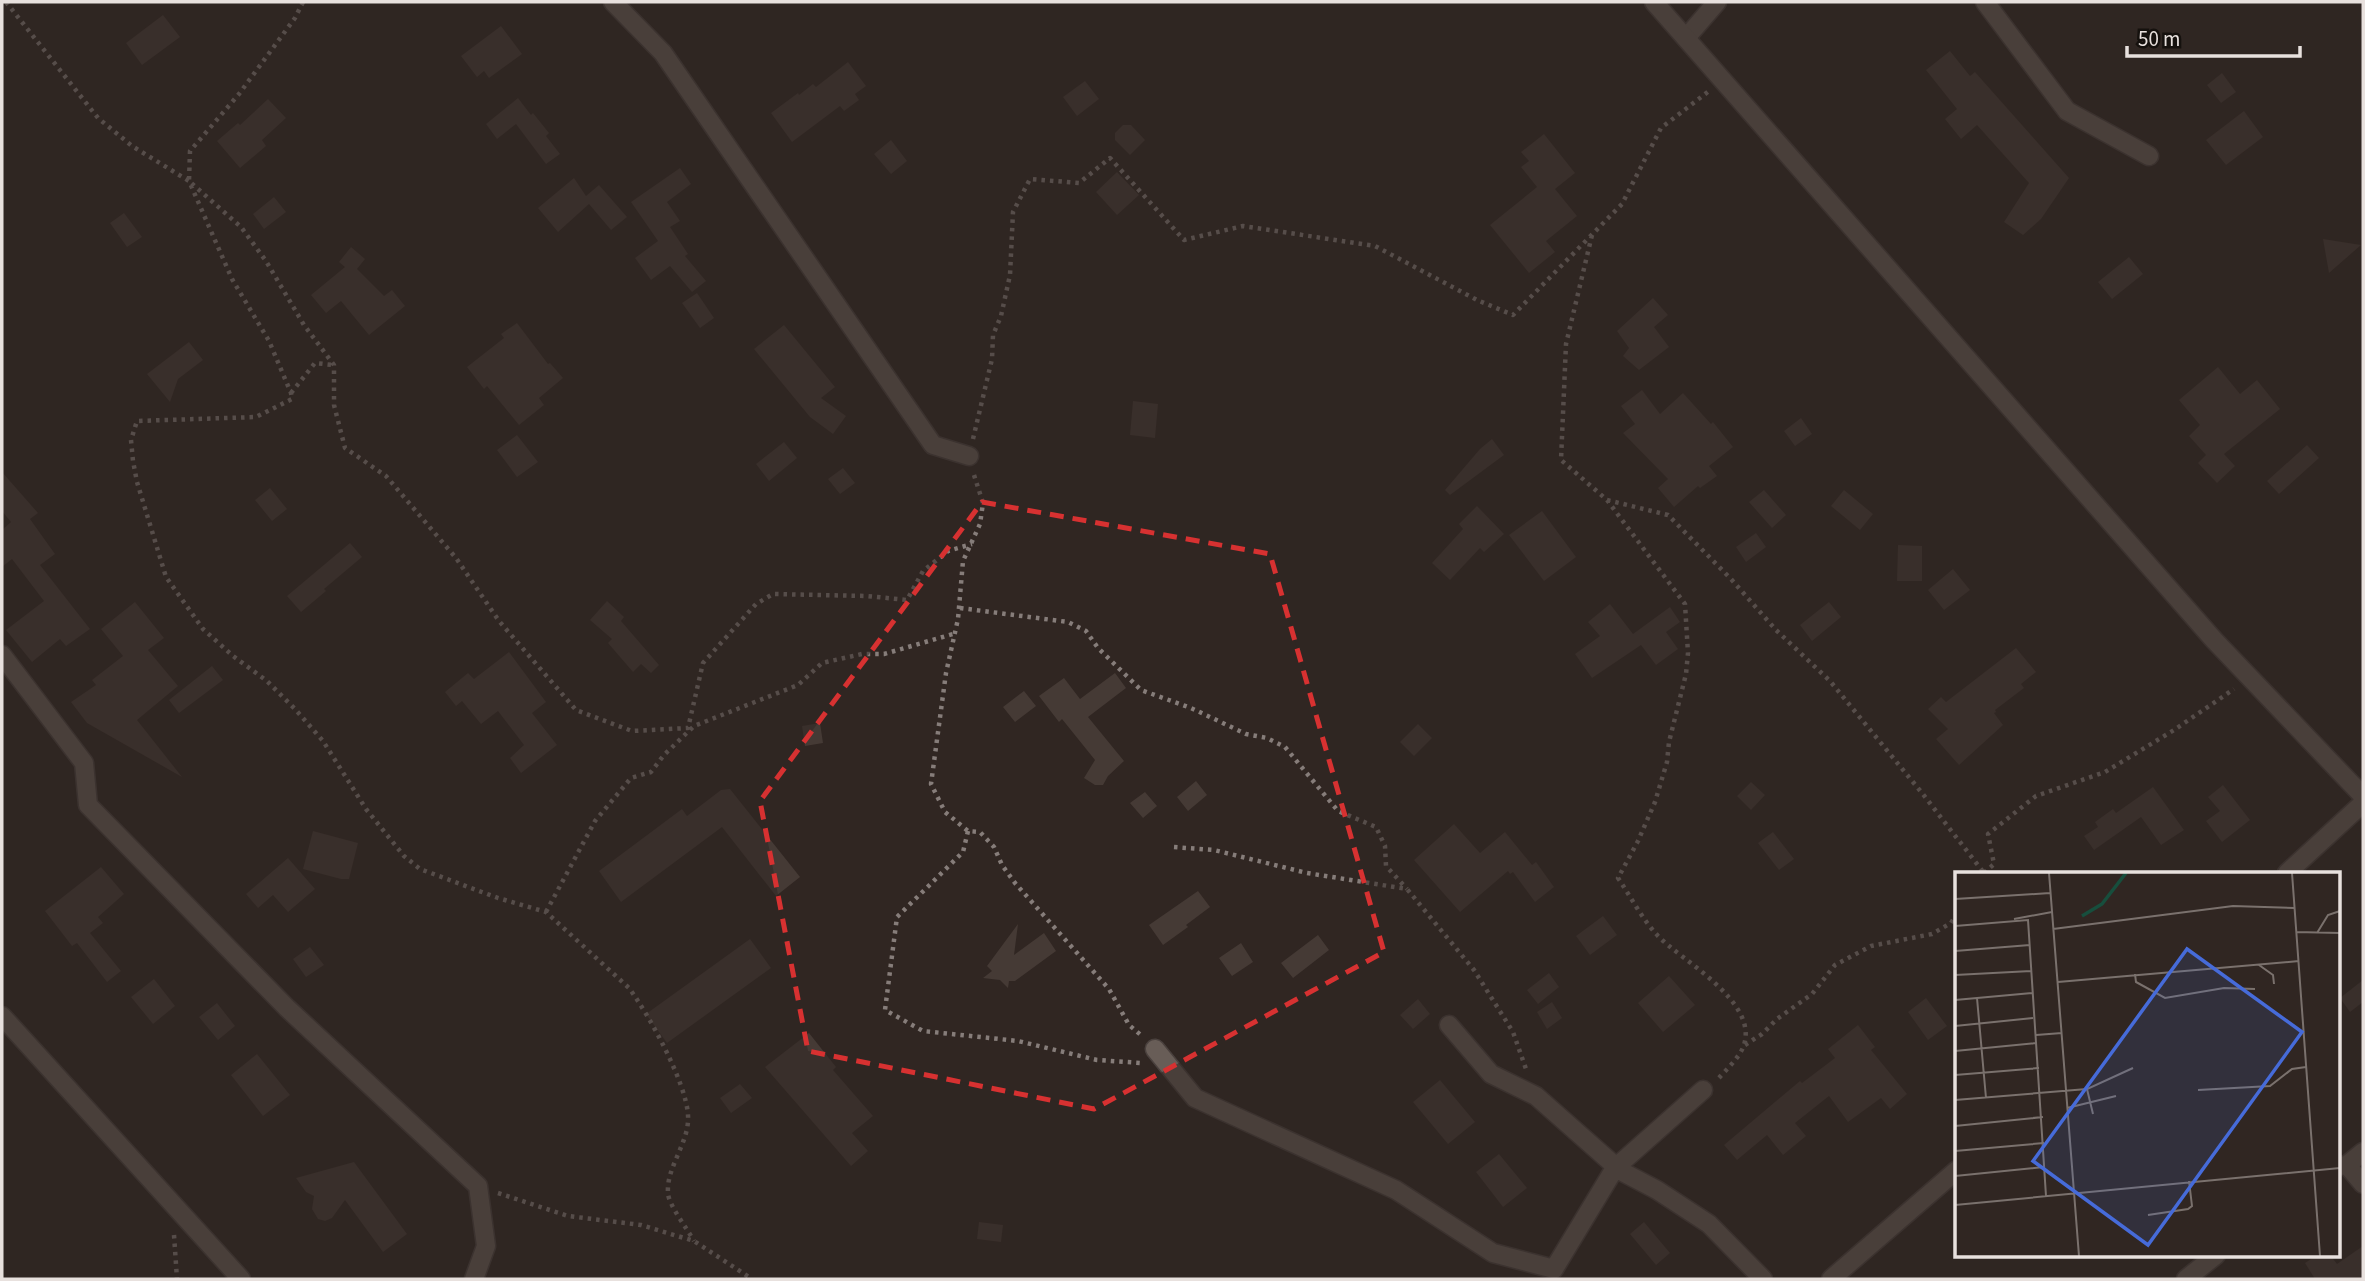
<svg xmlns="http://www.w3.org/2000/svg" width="2365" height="1281" font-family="'Source Sans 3',sans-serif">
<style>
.building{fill:#453a35}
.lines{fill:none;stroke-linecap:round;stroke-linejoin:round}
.minor-casing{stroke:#4a413e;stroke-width:21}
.tertiary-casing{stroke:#4a413e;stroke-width:21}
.path{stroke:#867d7a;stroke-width:4.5;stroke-dasharray:3.5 5;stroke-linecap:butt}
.minor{stroke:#685d57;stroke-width:18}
.tertiary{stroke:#685d57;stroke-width:18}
.marked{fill:none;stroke:#d73131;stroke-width:5;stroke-dasharray:14 9;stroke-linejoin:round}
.inset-river{fill:none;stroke:#174e3d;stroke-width:3.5}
.inset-road{fill:none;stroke:#7a716d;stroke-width:2}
.view{fill:#466bd9;fill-opacity:0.15;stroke:#466bd9;stroke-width:3.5}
.inset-edge{fill:none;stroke:#e8e1de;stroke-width:3.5}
</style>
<rect width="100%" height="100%" fill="#302622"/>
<!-- building -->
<path class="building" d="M 163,15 L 180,37 L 142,65 L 126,43 Z
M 501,26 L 522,54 L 489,78 L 484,71 L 477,77 L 461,56 Z
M 1950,51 L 1970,76 L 1975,72 L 2069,178 L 2041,219 L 2023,235 L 2004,222 L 2029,183 L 1977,125 L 1961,139 L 1945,119 L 1957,109 L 1926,70 Z
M 848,62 L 866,86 L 855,94 L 859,100 L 844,111 L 840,106 L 792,142 L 771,113 L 798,93 L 799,95 L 813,84 L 816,87 Z
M 2222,73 L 2236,92 L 2221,103 L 2207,85 Z
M 1085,81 L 1099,99 L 1077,116 L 1063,97 Z
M 518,98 L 531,115 L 533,113 L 549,133 L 546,136 L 560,154 L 546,164 L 516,124 L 497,139 L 486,124 Z
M 268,99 L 286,118 L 262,140 L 266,146 L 240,168 L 217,141 L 238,123 L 240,125 Z
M 2244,111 L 2263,137 L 2226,165 L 2206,140 Z
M 1123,125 L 1131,125 L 1145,140 L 1130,155 L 1115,140 L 1115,133 Z
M 1544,134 L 1575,173 L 1555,189 L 1577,216 L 1546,241 L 1555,252 L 1529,273 L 1490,225 L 1537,187 L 1521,167 L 1529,161 L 1521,152 Z
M 891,140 L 907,161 L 891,174 L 874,154 Z
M 680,168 L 691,184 L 667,202 L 680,221 L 670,227 L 688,254 L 685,256 L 706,281 L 692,292 L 670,266 L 651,280 L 635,258 L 658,241 L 631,202 Z
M 1117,172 L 1139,195 L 1117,215 L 1096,192 Z
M 574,178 L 586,196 L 599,185 L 627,217 L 611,230 L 589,204 L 558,232 L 538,208 Z
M 274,197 L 286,212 L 264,229 L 253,214 Z
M 124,213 L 142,237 L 127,247 L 110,223 Z
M 2323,239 L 2361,245 L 2329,273 Z
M 351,247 L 365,259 L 357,269 L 384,296 L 392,290 L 405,306 L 369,335 L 341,301 L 326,313 L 311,295 L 345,267 L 339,262 Z
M 2129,257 L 2143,274 L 2112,299 L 2098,282 Z
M 697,293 L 714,318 L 700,328 L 682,303 Z
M 1653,298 L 1668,315 L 1654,327 L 1669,347 L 1639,370 L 1623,356 L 1629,348 L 1617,331 Z
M 517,323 L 548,364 L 550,363 L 563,378 L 539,398 L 544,405 L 519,425 L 487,386 L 484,389 L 467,367 L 504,338 L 501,334 Z
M 784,325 L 835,387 L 821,398 L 846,416 L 833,434 L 810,417 L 754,349 Z
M 189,342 L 203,360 L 178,379 L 170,402 L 147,374 Z
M 2218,367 L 2240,394 L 2257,380 L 2280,409 L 2224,454 L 2235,466 L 2217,483 L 2198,463 L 2206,455 L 2189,436 L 2200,425 L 2179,400 Z
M 1642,390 L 1660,414 L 1683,393 L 1711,424 L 1713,422 L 1733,447 L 1709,466 L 1717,476 L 1700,488 L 1698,486 L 1674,507 L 1658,488 L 1668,479 L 1623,433 L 1635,424 L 1621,406 Z
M 1133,401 L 1158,404 L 1155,438 L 1130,435 Z
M 1801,418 L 1812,434 L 1795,446 L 1784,431 Z
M 517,435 L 538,462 L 517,477 L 497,450 Z
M 1492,439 L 1504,455 L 1450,495 L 1445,490 L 1480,449 Z
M 784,442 L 797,458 L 769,481 L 756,464 Z
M 2307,445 L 2319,458 L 2279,494 L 2267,481 Z
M 843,468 L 855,483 L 840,494 L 828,479 Z
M 2,472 L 38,513 L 30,519 L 55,554 L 40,565 L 90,629 L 66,646 L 60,639 L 32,662 L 6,630 L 44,601 L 12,559 L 2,567 L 2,530 L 11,522 L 2,511 Z
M 270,488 L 287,509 L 272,521 L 255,500 Z
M 1764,490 L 1786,515 L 1772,528 L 1749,502 Z
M 1844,490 L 1873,514 L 1860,530 L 1831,506 Z
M 1477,506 L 1504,534 L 1484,552 L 1480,548 L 1450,580 L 1432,563 L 1463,529 L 1459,524 Z
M 1542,511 L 1576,557 L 1544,581 L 1509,535 Z
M 1756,533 L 1766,547 L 1746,562 L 1736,547 Z
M 350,543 L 362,557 L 324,589 L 326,591 L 301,612 L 287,596 Z
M 1898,545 L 1922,546 L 1922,581 L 1897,581 Z
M 1953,569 L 1970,590 L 1944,610 L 1928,590 Z
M 607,601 L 624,617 L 621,621 L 659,665 L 651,673 L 641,664 L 633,672 L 608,643 L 612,639 L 590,620 Z
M 135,602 L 164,638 L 148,650 L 178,686 L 137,720 L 182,777 L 87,723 L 71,702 L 96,685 L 92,680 L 123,656 L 101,629 Z
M 1829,602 L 1841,617 L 1812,641 L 1800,625 Z
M 1610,604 L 1633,634 L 1670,607 L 1680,622 L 1666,632 L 1678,649 L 1656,665 L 1641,645 L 1592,678 L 1575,654 L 1600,636 L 1588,622 Z
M 2016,648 L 2036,672 L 2021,684 L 2024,688 L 1995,710 L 1996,712 L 1994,713 L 2003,725 L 1959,765 L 1936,739 L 1948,729 L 1928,709 L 1941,697 L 1946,702 Z
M 509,652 L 546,702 L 532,713 L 557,745 L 521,773 L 510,758 L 524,745 L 498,711 L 481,724 L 462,701 L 456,706 L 445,692 L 468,673 L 474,679 Z
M 212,666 L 223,680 L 179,713 L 169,700 Z
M 1115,673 L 1126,688 L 1088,717 L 1124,761 L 1108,776 L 1103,785 L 1095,785 L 1084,778 L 1095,760 L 1062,719 L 1059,722 L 1039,696 L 1064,678 L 1080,699 Z
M 1024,691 L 1036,706 L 1015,722 L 1003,707 Z
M 820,723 L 823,743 L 805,746 L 802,726 Z
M 1418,724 L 1432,738 L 1414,756 L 1400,742 Z
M 1196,781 L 1207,795 L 1188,811 L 1177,797 Z
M 1751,782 L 1765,795 L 1751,810 L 1737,796 Z
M 2223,785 L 2250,820 L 2222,842 L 2206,821 L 2220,811 L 2208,797 Z
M 2153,787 L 2184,830 L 2161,845 L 2141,817 L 2094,850 L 2084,836 L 2098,827 L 2095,822 L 2113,809 L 2116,813 Z
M 730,789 L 800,877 L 776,896 L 722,827 L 621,902 L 599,871 L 682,809 L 687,816 L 721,790 Z
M 1145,792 L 1157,806 L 1143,818 L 1130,803 Z
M 1454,824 L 1480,853 L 1505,832 L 1532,865 L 1536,862 L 1554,887 L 1535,902 L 1513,872 L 1510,874 L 1508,871 L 1460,912 L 1414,860 Z
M 313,831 L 358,843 L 349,879 L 341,879 L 303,869 Z
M 1773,832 L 1794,859 L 1779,870 L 1758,843 Z
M 288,858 L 315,889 L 288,912 L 273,895 L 258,908 L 246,894 Z
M 101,867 L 124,894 L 98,917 L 103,923 L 90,933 L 121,971 L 107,982 L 77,943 L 72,946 L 45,911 Z
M 1198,891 L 1210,907 L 1186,925 L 1188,927 L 1163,945 L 1149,925 Z
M 1603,916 L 1617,935 L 1590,955 L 1576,936 Z
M 1018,924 L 1014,955 L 1044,933 L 1056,951 L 1015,981 L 1009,981 L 1008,988 L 1000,980 L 983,978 L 992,971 L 987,966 Z
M 1318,935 L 1329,950 L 1293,978 L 1281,963 Z
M 750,939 L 771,968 L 667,1043 L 646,1014 Z
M 1241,943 L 1253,962 L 1232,976 L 1219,958 Z
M 310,947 L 324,965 L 306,977 L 293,959 Z
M 1549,973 L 1559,987 L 1538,1004 L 1527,990 Z
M 1669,976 L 1695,1005 L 1663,1032 L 1638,1003 Z
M 154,979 L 175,1006 L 153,1024 L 131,997 Z
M 2363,980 L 2363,1002 L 2350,1012 L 2340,998 Z
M 1926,998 L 1947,1026 L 1928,1040 L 1908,1012 Z
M 1418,999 L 1430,1014 L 1413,1029 L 1400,1015 Z
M 1552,1002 L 1562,1018 L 1547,1029 L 1537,1012 Z
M 217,1003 L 235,1026 L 218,1040 L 199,1017 Z
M 1858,1025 L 1875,1047 L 1871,1050 L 1907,1094 L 1890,1109 L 1881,1098 L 1848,1122 L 1829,1096 L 1795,1123 L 1806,1136 L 1783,1155 L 1767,1135 L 1737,1160 L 1724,1145 L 1800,1081 L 1802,1083 L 1835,1058 L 1828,1049 Z
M 809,1033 L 836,1067 L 833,1070 L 873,1116 L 852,1133 L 868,1151 L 851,1166 L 765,1067 Z
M 257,1054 L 290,1095 L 263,1116 L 231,1075 Z
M 1440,1080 L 1475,1122 L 1448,1144 L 1413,1102 Z
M 740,1084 L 752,1098 L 731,1113 L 720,1098 Z
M 1499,1154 L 1527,1188 L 1503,1207 L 1476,1172 Z
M 354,1162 L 407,1234 L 383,1252 L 345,1200 L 332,1218 L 325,1221 L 318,1219 L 312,1209 L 314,1196 L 306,1192 L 296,1178 Z
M 979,1222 L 1003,1225 L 1001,1242 L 977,1239 Z
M 1644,1222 L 1670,1253 L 1656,1265 L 1630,1234 Z
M 2363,1246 L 2363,1279 L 2315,1279 L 2305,1263 L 2317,1255 L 2330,1255 L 2337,1264 Z"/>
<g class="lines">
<defs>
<path id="minor" d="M 613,2 L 663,53 L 933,445 L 969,456
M 1985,2 L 2067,111 L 2149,156
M 1686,38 L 1717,2
M 2,655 L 84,763 L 88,805 L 287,1008 L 478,1186 L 486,1246 L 474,1279
M 2,1016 L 241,1279
M 1449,1025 L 1491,1074 L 1536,1096 L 1613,1164 L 1615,1168 L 1657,1190 L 1709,1224 L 1763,1279
M 1155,1049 L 1195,1098 L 1396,1190 L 1493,1253 L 1554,1269 L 1615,1168 L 1703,1090
M 2347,1165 L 2363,1184
M 2339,1166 L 2347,1165 L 2363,1152
M 2186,1279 L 2216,1255"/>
<path id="tertiary" d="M 1654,2 L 2214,640 L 2363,796
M 2287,873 L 2363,803
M 1831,1279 L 1957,1170"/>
</defs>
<!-- minor casing -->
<use href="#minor" class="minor-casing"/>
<!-- tertiary casing -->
<use href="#tertiary" class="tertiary-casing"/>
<!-- path -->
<path class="path" d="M 6,2 L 98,118 L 132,146 L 189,181 L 232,279 L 269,341 L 291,393 L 292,399 L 256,417 L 137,421 L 131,440 L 133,461 L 137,482 L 166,577 L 203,629 L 233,656 L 267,681 L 295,709 L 323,741 L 366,809 L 404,856 L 420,869 L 498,898 L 546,912 L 629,988 C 649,1015 686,1082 688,1115 C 690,1142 666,1167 668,1193 C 668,1204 688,1230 694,1241
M 303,2 L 295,18 L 239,94 L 190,151 L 189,181 L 241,227 L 266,261 L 304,325 L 334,365 L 334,405 L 345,448 L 386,476 L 456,558 L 499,621 L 576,710 L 632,731 L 688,728 L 703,663 L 756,604 L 773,594 L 867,596 L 907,600 L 923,571 L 948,551 L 972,544
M 1592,235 L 1566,344 L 1561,460 L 1607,500 L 1685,604 L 1688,653 L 1686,674 L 1669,742 L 1667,762 L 1655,802 L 1638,841 L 1618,878 C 1631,897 1642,919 1658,936 C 1682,961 1758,1001 1744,1045 C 1740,1057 1726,1070 1718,1079
M 291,393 L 315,363 L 333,365
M 973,439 L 992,359 L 993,335 L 1001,316 L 1010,275 L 1013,212 L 1030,179 L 1079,183 L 1110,158 L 1184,240 L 1243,226 L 1375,246 L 1477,300 L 1513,315 L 1622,204 L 1661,128 L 1709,91
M 974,475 L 983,503 L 980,524 L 963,561 L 958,619 L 946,673 L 931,784 L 945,812 L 968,831 L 980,832 L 994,847 L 1002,865 L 1015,883 L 1109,989 L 1129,1025 L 1142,1036
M 1607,500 L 1668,515 L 1731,579 L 1776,630 L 1830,681 L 1922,793 L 1984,873
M 960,608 L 1068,622 L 1086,631 L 1098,648 L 1141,690 L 1191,708 L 1246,734 L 1267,738 L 1285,747 L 1338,811 L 1376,827 L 1385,846 L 1386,866 L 1407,889
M 968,831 L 963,852 L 897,917 L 885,1010 L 923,1031 L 1018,1041 L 1097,1060 L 1141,1063
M 1174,847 L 1214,850 L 1307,873 L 1407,889 L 1474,970 L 1513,1032 L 1526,1069
M 1984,873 L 1994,864 L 1988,834 L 2036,796 L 2105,772 L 2174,730 L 2234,689
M 546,912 L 595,821 L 631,778 L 651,772 L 664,755 L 694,726 L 798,685 L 822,663 L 862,654 L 884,654 L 953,634
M 1745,1045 L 1762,1034 L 1777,1019 L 1812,994 L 1835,965 L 1871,946 L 1932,934 L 1951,923 L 1957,913
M 498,1193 L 568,1216 L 641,1225 L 694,1241 L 752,1279
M 174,1235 L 177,1279"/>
<!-- minor -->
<use href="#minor" class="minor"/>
<!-- tertiary -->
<use href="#tertiary" class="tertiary"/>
</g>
<!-- marked area -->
<path d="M0 0H2365V1281H0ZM 982,502 L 1270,554 L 1384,952 L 1094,1109 L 808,1051 L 760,801 Z" fill="#302622" fill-opacity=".55" fill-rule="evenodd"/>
<path class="marked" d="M 982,502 L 1270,554 L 1384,952 L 1094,1109 L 808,1051 L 760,801 Z"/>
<!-- overview -->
<g transform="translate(1955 872)">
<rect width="385" height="385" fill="#302622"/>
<path class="inset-river" d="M 127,44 L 147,32 L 171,1"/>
<path class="inset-road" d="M 94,1 L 124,384M 337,1 L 365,384M 0,27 L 95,21M 59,47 L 97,40M 0,54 L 73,48 L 91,324M 98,57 L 278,34 L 339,36M 341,60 L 385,61M 362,61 L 373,43 L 385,39M 0,79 L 75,73M 304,93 L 318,103 L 319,112M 180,102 L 181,110 L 210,126 L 269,116 L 300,117M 0,103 L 76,99M 103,110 L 344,89M 22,126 L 31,226M 0,128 L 77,121M 0,154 L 78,146M 81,163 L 107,161M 0,179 L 81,171M 0,203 L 84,196M 243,218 L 315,214 L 337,197 L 351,195M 0,228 L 132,217M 112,236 L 161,224M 138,242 L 132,217 L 178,196M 0,254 L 88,245M 0,279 L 89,271M 0,304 L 89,295M 0,333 L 385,296M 193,343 L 233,337 L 237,334 L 234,309"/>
<path class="view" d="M 232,77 L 347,160 L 193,373 L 78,289 Z"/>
<rect width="385" height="385" class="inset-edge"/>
</g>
<!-- border -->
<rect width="2365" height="1281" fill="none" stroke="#e8e1de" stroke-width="7"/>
<!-- scale -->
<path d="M2127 46v10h173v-10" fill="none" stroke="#e8e1de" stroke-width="3.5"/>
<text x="2138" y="46" font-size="21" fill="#e8e1de" stroke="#15110e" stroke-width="5" paint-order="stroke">50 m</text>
</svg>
